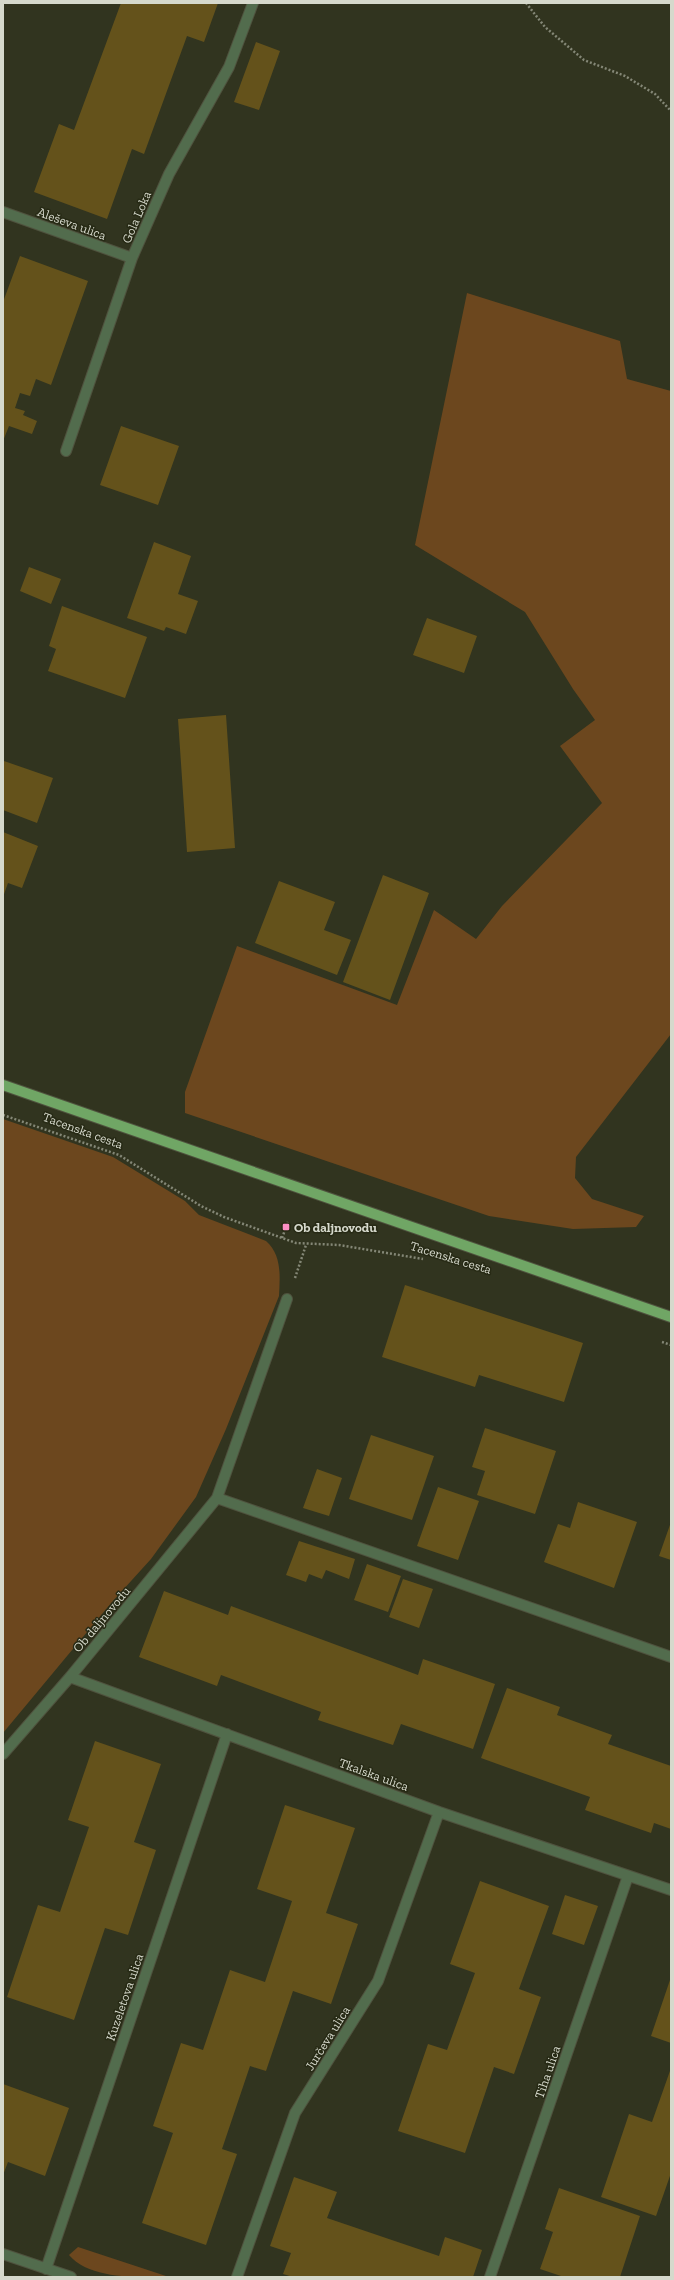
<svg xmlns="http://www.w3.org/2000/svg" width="674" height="2280" font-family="'Zilla Slab',serif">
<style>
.green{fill:#6c471e}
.building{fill:#64521b}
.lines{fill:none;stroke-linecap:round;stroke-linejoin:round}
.minor-casing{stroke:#4f523e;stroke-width:12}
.major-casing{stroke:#4f523e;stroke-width:12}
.path{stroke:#848776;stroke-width:2.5;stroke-dasharray:2 2;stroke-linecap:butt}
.minor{stroke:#526c4d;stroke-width:10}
.major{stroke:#70a665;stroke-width:10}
.poi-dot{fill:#fc8fc3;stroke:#272a15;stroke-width:1.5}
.labels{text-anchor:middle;stroke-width:3;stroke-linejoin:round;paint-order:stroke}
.street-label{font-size:13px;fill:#d6d9cc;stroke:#272a15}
.poi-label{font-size:13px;font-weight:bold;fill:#d6d9cc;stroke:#272a15;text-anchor:start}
</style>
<rect width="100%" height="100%" fill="#31341f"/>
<!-- green -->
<path class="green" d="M 467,293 L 620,341 L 627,379 L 671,391 L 671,1034 L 576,1157 L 575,1178 L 592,1199 L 644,1216 L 636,1227 L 573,1229 L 489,1216 L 185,1113 L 185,1092 L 237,946 L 397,1005 L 434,910 L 476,939 L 502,906 L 602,803 L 560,746 L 595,720 L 573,689 L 525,612 L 415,545 Z
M 3,1119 L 113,1157 L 185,1201 L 199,1215 L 266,1241 C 282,1255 280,1276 279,1296 L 226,1429 L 196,1497 L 151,1559 L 112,1602 L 3,1733 Z
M 78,2247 L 169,2277 C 139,2277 90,2280 69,2255 Z"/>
<!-- building -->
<path class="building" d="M 121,3 L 218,3 L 204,42 L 187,36 L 144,154 L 132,149 L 107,219 L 34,192 L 59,124 L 74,130 Z
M 256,42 L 280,51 L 259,110 L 234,102 Z
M 20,256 L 88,281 L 51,385 L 36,379 L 30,396 L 20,393 L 15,408 L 25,411 L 23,415 L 37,421 L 32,434 L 9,426 L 3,441 L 3,302 Z
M 121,426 L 179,446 L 158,505 L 100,485 Z
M 154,542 L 191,556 L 178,594 L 198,601 L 186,634 L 166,627 L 164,631 L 127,618 Z
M 29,567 L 61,579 L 51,604 L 20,591 Z
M 62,606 L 147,637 L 125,698 L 48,671 L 56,649 L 49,646 Z
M 427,618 L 477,636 L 464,673 L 413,655 Z
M 226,715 L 235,848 L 187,852 L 178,719 Z
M 4,761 L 53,778 L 37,823 L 3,810 Z
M 3,832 L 38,846 L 22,888 L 8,883 L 3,897 Z
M 383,875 L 429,893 L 390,1000 L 343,982 Z
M 279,881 L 335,902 L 324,930 L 351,940 L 337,975 L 255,943 Z
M 405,1285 L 583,1343 L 564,1402 L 479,1375 L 475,1387 L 382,1357 Z
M 485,1428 L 556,1451 L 535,1514 L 477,1495 L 485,1471 L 472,1467 Z
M 371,1435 L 434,1456 L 412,1520 L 349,1499 Z
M 317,1469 L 342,1478 L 329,1516 L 303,1508 Z
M 438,1487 L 479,1501 L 458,1560 L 417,1546 Z
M 578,1502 L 637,1522 L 614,1588 L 544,1562 L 558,1524 L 570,1528 Z
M 671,1522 L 671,1560 L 659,1556 Z
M 299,1541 L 355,1559 L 349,1579 L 326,1570 L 322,1579 L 309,1574 L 306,1582 L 286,1575 Z
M 367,1564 L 401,1576 L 388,1612 L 354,1600 Z
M 403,1579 L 433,1589 L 419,1628 L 389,1617 Z
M 164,1591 L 228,1615 L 231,1606 L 418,1675 L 423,1659 L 495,1684 L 473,1749 L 401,1724 L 393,1745 L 318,1720 L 321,1712 L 221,1675 L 217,1686 L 139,1657 Z
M 507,1688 L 560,1707 L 557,1715 L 612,1735 L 608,1744 L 671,1766 L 671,1829 L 654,1823 L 651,1833 L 585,1810 L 590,1797 L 481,1758 Z
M 95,1741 L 161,1764 L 134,1842 L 156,1850 L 128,1935 L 105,1928 L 74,2020 L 7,1997 L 38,1905 L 60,1912 L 89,1827 L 68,1820 Z
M 285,1805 L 355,1828 L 326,1913 L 358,1924 L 331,2004 L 293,1991 L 266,2071 L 250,2066 L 222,2149 L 237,2154 L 206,2245 L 142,2223 L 173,2133 L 153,2126 L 181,2043 L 203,2050 L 230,1970 L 265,1982 L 292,1901 L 257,1889 Z
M 480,1881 L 549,1906 L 519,1989 L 541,1997 L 514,2074 L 494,2067 L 465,2153 L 398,2131 L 428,2044 L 447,2050 L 475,1973 L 450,1964 Z
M 565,1895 L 598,1906 L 584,1945 L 552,1934 Z
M 671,1977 L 671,2043 L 651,2036 Z
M 671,2068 L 671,2173 L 656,2216 L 601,2197 L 629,2114 L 652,2122 Z
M 3,2084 L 69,2108 L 45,2176 L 8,2162 L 3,2175 Z
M 294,2177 L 337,2192 L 327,2218 L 439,2256 L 445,2237 L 482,2250 L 473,2277 L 293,2277 L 283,2274 L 291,2253 L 270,2246 Z
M 559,2188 L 640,2216 L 620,2277 L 564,2277 L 540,2269 L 553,2232 L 545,2229 Z"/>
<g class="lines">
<defs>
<path id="minor" d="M 3,212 L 132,258
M 66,451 L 132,258 L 169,174 L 229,67 L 253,3
M 217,1498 L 671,1657
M 70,1677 L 439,1812 L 671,1890
M 3,1754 L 70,1677 L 217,1498 L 287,1299
M 3,2254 L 71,2277
M 46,2269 L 227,1734
M 237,2277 L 295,2113 L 378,1981 L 439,1812
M 490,2277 L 628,1876"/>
<path id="major" d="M 3,1085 L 671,1317"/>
</defs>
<!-- minor casing -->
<use href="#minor" class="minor-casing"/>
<!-- major casing -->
<use href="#major" class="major-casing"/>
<!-- path -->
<path class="path" d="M 526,3 L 545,27 L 584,60 L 625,76 L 655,94 L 671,111
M 3,1115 L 119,1155 L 201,1206 L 224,1217 L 296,1243 L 339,1245 L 423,1259
M 282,1238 L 288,1222
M 295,1278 L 306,1245
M 662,1342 L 671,1345"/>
<!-- minor -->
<use href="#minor" class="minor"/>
<!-- major -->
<use href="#major" class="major"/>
</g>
<!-- markers -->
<rect class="poi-dot" x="282" y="1223" width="8" height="8" rx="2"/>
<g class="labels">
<!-- street labels -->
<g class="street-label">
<text transform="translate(136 217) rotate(-67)" y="5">Gola Loka</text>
<text transform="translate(72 223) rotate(20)" y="5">Aleševa ulica</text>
<text transform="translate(83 1130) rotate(20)" y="5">Tacenska cesta</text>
<text transform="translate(451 1257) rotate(17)" y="5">Tacenska cesta</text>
<text transform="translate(101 1619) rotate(-50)" y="5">Ob daljnovodu</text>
<text transform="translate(374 1774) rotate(20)" y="5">Tkalska ulica</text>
<text transform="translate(124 1997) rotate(-71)" y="5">Kuzeletova ulica</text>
<text transform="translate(327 2038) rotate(-58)" y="5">Jurčeva ulica</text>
<text transform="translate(547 2072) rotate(-71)" y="5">Tiha ulica</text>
</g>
<!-- poi labels -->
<g class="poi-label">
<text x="294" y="1232">Ob daljnovodu</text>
</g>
</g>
<!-- border -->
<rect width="674" height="2280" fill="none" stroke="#d6d9cc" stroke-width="8"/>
</svg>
